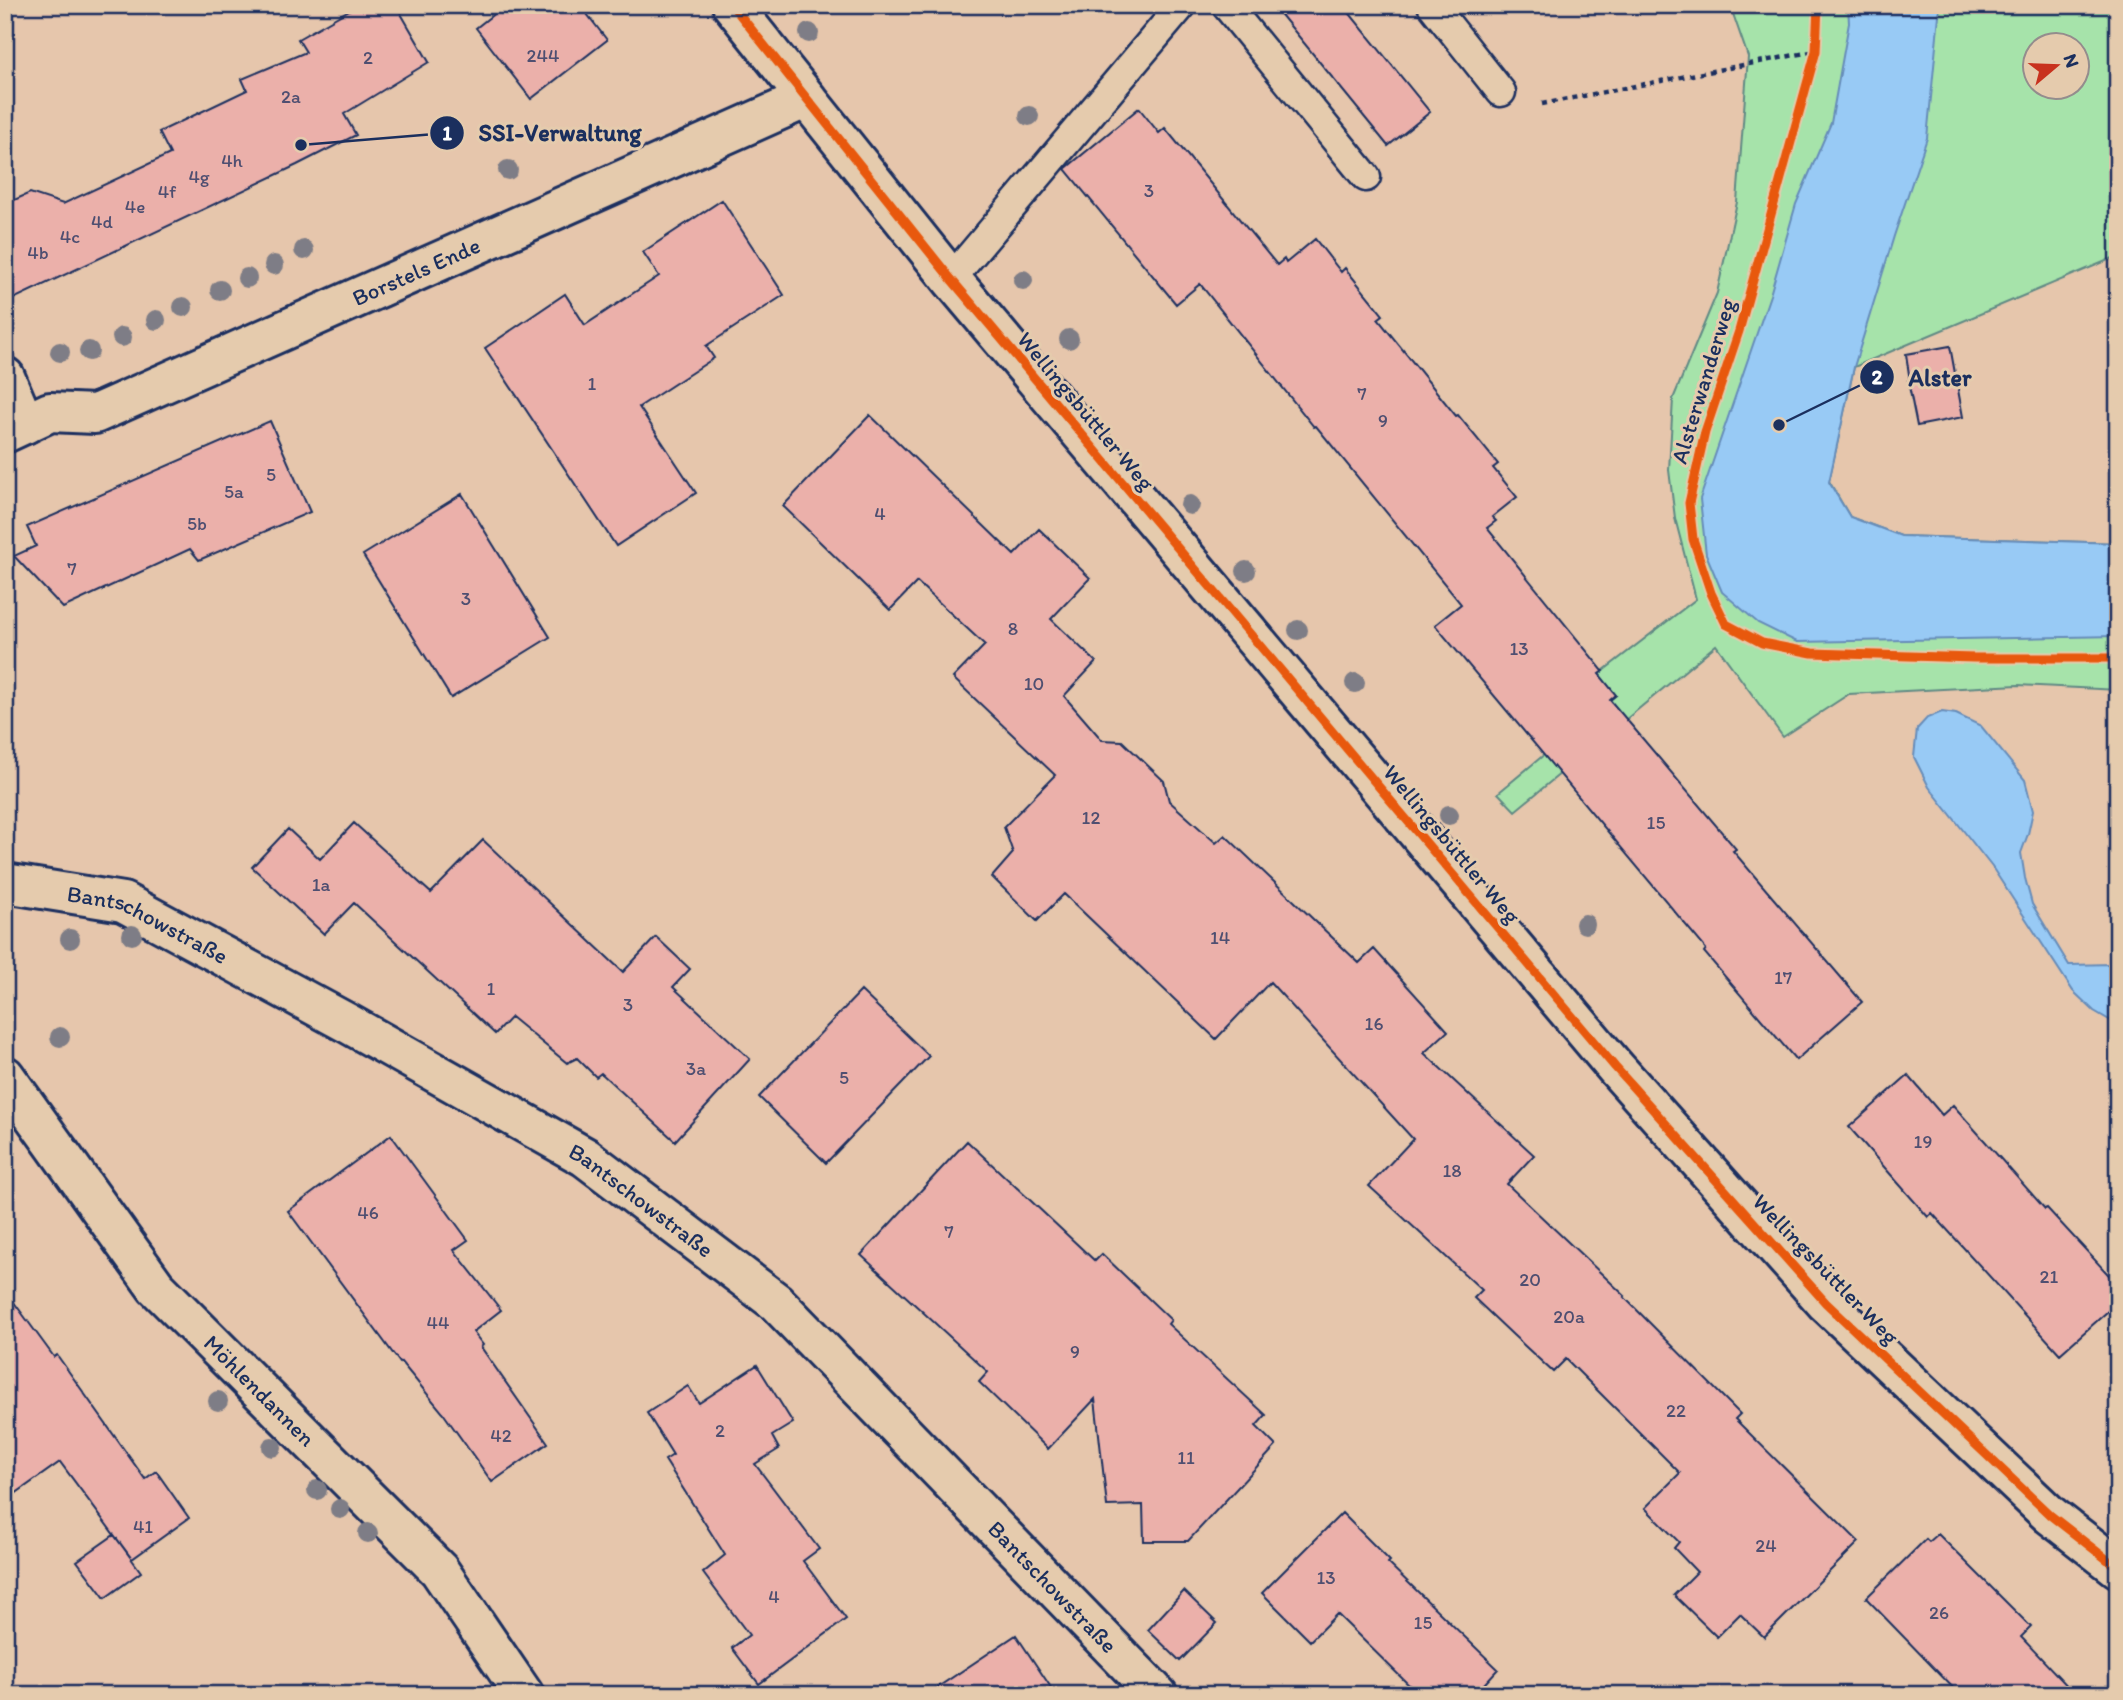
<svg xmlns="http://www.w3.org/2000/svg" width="2123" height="1700" font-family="Itim,sans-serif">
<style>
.green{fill:#a6e3aa;stroke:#608984;stroke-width:2;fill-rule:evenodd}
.water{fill:#98caf5;stroke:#668cb9;stroke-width:2}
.building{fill:#ebb0aa;stroke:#1b2f5e;stroke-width:2}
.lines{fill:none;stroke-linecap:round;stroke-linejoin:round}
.service-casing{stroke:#1b2f5e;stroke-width:33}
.minor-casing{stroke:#1b2f5e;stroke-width:44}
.secondary-casing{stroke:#1b2f5e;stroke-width:44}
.path{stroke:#1b2f5e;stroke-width:4.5;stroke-dasharray:5 5;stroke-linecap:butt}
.service{stroke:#e5cbad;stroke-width:28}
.minor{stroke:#e5cbad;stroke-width:38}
.secondary{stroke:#e5cbad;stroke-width:38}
.cycleway-casing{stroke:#e5cbad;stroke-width:13}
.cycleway{stroke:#e8590c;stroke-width:9}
.tree{fill:#7e7d86}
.labels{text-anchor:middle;stroke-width:6;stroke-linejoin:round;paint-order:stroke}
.number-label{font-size:19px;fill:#4f4f71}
.street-label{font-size:23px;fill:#1b2f5e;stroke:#e5cbad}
.leader{fill:none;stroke:#1b2f5e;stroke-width:2.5}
.callout-dot{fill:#1b2f5e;stroke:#e5cbad;stroke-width:2.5}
.mark-label{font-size:21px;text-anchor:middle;font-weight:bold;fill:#fff}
.callout-label{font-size:24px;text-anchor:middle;font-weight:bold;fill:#1b2f5e;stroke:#e5cbad;stroke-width:6;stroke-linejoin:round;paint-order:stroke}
</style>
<rect width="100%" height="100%" fill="#e6c6ac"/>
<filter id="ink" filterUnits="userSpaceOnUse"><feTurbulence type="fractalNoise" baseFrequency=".0143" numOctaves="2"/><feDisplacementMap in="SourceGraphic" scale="14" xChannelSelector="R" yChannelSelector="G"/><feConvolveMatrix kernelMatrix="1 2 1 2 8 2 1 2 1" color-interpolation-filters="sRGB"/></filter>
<g filter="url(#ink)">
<!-- green -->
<path class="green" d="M 1728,5 L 2118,5 L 2118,256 L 1854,367 L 1829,481 L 1850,517 L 1901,536 L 2118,543 L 2118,690 L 2018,685 L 1849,694 L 1783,737 L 1716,645 L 1515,811 L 1498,793 L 1616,695 L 1599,674 L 1696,599 L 1675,518 L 1669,470 L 1673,399 L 1717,293 L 1737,202 L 1748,57 L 1731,8 ZM 2036,46 L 2078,46 L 2078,88 L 2036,88 Z"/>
<!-- water -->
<path class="water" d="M 1848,5 L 1940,5 L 1927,138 L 1894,236 L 1854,367 L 1829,482 L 1850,517 L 1901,536 L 2118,543 L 2118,636 L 1797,642 L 1758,623 L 1722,592 L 1706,554 L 1700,499 L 1770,295 L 1796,204 L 1831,123 L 1849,23 Z
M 1942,712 L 1956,714 L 1981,726 L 2025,780 L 2033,811 L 2028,834 L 2021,853 L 2025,878 L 2032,904 L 2069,965 L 2113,964 L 2118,966 L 2118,1025 L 2094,1011 L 2073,991 L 1992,867 L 1929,787 L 1914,757 L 1917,729 L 1927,718 Z"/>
<!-- building -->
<path class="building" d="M 358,5 L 396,5 L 429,62 L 344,114 L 356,135 L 297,165 L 5,303 L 5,204 L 30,193 L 63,204 L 170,154 L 159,132 L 247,90 L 242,79 L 306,52 L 298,39 Z
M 505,5 L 580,5 L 607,40 L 531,99 L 476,28 Z
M 1273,5 L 1343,5 L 1430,112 L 1388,146 Z
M 1139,108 L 1159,133 L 1165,128 L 1277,265 L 1284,259 L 1286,263 L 1315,239 L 1341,272 L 1345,268 L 1383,315 L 1378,319 L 1456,416 L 1458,415 L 1498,464 L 1493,468 L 1517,497 L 1492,517 L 1496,521 L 1487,528 L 1603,671 L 1599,674 L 1616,695 L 1610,700 L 1736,849 L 1733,851 L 1862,1002 L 1796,1060 L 1704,952 L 1706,949 L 1435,625 L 1461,604 L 1316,426 L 1314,427 L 1200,284 L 1176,304 L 1065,169 Z
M 722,200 L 784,295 L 706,346 L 714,358 L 639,407 L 696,493 L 616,546 L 485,348 L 565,294 L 585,325 L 659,276 L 643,252 Z
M 1950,346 L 1963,417 L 1917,426 L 1908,381 L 1910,381 L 1906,354 Z
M 870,415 L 1014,555 L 1039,529 L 1090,578 L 1051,619 L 1096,662 L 1064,696 L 1102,740 L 1122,741 L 1164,781 L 1169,801 L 1216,843 L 1225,835 L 1359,963 L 1374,949 L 1448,1031 L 1424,1053 L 1534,1155 L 1507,1184 L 1625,1296 L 1624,1297 L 1740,1414 L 1735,1419 L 1859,1542 L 1764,1637 L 1740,1614 L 1717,1637 L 1674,1595 L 1697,1572 L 1674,1548 L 1679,1542 L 1645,1508 L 1680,1473 L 1566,1359 L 1553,1372 L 1513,1335 L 1474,1298 L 1482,1290 L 1369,1186 L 1413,1139 L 1270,982 L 1216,1039 L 1064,894 L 1037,921 L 992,877 L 1013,853 L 1004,827 L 1055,775 L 953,678 L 985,645 L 917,582 L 890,610 L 783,506 Z
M 270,421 L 310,512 L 199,560 L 190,549 L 63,608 L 14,556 L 36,546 L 27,527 Z
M 462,494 L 550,637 L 451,698 L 363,555 Z
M 354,823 L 431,893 L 483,840 L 623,972 L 656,937 L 690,969 L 673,987 L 750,1059 L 675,1141 L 601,1073 L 596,1077 L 577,1058 L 567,1063 L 511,1017 L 495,1034 L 354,903 L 324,934 L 252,867 L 288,829 L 320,859 Z
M 861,991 L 929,1056 L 826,1163 L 759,1097 Z
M 1908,1075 L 1942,1115 L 1953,1105 L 2045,1209 L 2047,1208 L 2118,1285 L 2118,1302 L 2060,1354 L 1932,1213 L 1928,1217 L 1849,1127 Z
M 391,1135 L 468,1240 L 454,1250 L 501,1310 L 473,1332 L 483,1345 L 481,1347 L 548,1443 L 492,1482 L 443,1413 L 401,1362 L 400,1363 L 288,1211 Z
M 967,1141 L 1095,1261 L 1102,1254 L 1171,1320 L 1168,1324 L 1266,1415 L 1256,1426 L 1276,1446 L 1188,1541 L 1144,1541 L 1143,1505 L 1107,1506 L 1095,1399 L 1048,1449 L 979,1382 L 988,1372 L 861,1255 Z
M 5,1290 L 54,1357 L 57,1355 L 145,1479 L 156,1471 L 189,1518 L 132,1559 L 60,1462 L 5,1501 Z
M 757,1365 L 793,1423 L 772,1436 L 779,1449 L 755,1464 L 819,1549 L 803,1561 L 846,1619 L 759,1684 L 732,1648 L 749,1635 L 703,1573 L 725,1555 L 665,1460 L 673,1455 L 647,1413 L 688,1386 L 699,1403 Z
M 1342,1513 L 1390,1561 L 1388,1563 L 1498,1669 L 1474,1695 L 1419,1695 L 1337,1614 L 1310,1641 L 1262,1593 Z
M 1938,1534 L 2031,1627 L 2021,1637 L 2076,1695 L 1960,1695 L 1866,1598 L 1926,1539 L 1929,1542 Z
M 114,1535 L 141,1572 L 105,1598 L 77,1561 Z
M 1184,1591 L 1217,1623 L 1180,1661 L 1148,1630 Z
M 1016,1635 L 1056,1695 L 926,1695 Z"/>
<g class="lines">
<defs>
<path id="service" d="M 1226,5 L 1366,177
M 1432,5 L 1501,92
M 951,279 L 1182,5"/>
<g id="minor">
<path d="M 5,377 L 25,424"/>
<path id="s1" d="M 5,433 L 50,412 L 95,414 L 805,99"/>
<path id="s2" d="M 5,883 L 123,902 L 349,1024 L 585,1157 L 776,1302 L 1158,1695"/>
<path id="s3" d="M 5,1076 L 156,1287 L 439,1570 L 524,1695"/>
</g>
<path id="secondary" d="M 732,5 L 951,279 L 1615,1067 L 1826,1303 L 2050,1515 L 2118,1568"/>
</defs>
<!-- service casing -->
<use href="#service" class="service-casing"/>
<!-- minor casing -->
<use href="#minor" class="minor-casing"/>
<!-- secondary casing -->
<use href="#secondary" class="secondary-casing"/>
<!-- path -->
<path class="path" d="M 1818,5 L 1816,51 L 1739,331 L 1705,432 L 1689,503 L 1693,539 L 1711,593 L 1726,624 L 1762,643 L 1812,653 L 1974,658 L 2118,658
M 1542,104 L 1816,51"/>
<!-- service -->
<use href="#service" class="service"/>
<!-- minor -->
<use href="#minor" class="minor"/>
<!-- secondary -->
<use href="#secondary" class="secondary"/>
<defs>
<path id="cycleway" d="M 732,5 L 951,279 L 1615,1067 L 1826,1303 L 2050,1515 L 2118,1568
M 1818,5 L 1816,51 L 1739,331 L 1705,432 L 1689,503 L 1693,539 L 1711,593 L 1726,624 L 1762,643 L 1812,653 L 1974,658 L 2118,658"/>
</defs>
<!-- cycleway casing -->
<use href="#cycleway" class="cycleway-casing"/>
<!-- cycleway -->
<use href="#cycleway" class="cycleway"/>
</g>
<!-- trees -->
<g class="tree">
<circle cx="809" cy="33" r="10"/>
<circle cx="1029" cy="116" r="10"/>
<circle cx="508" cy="170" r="10"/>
<circle cx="304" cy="250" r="10"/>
<circle cx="274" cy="265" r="10"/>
<circle cx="247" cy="278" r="10"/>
<circle cx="1023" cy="280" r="10"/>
<circle cx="220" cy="290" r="10"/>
<circle cx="183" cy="307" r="10"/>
<circle cx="156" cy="320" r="10"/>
<circle cx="122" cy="337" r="10"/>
<circle cx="1069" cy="339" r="10"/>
<circle cx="89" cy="351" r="10"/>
<circle cx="60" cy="352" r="10"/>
<circle cx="1190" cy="505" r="10"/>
<circle cx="1246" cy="571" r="10"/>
<circle cx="1298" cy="630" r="10"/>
<circle cx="1355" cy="683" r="10"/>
<circle cx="1449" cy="815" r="10"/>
<circle cx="1585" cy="924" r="10"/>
<circle cx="132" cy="935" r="10"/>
<circle cx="70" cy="939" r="10"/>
<circle cx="60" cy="1037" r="10"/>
<circle cx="218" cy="1401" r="10"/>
<circle cx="272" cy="1447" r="10"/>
<circle cx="317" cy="1490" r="10"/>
<circle cx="340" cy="1509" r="10"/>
<circle cx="368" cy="1533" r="10"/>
</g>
</g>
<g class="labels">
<!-- number labels -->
<g class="number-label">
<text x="543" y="62">244</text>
<text x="368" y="64">2</text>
<text x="291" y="103">2a</text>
<text x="232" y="167">4h</text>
<text x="199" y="183">4g</text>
<text x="1149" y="197">3</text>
<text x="167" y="198">4f</text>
<text x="135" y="213">4e</text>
<text x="102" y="228">4d</text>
<text x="70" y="243">4c</text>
<text x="38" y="259">4b</text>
<text x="592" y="390">1</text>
<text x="1362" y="400">7</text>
<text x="1383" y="427">9</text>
<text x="271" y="481">5</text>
<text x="234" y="498">5a</text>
<text x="880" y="520">4</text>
<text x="197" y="530">5b</text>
<text x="72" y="575">7</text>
<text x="466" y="605">3</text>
<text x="1013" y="635">8</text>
<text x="1519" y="655">13</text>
<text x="1034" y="690">10</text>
<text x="1091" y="824">12</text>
<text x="1656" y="829">15</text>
<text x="321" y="891">1a</text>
<text x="1220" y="944">14</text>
<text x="1783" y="984">17</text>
<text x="491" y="995">1</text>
<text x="628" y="1011">3</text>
<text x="1374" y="1030">16</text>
<text x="696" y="1075">3a</text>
<text x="844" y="1084">5</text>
<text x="1923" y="1148">19</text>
<text x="1452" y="1177">18</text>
<text x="368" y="1219">46</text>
<text x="949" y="1238">7</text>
<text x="2049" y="1283">21</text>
<text x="1530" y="1286">20</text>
<text x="1569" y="1323">20a</text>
<text x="438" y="1329">44</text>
<text x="1075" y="1358">9</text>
<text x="1676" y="1417">22</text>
<text x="720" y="1437">2</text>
<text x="501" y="1442">42</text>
<text x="1186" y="1464">11</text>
<text x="143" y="1533">41</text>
<text x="1766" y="1552">24</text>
<text x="1326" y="1584">13</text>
<text x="774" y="1603">4</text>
<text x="1939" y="1619">26</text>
<text x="1423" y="1629">15</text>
</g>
<!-- street labels -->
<g class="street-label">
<text dy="8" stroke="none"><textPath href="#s1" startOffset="446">Borstels Ende</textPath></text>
<text transform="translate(1703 381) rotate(-73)" y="8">Alsterwanderweg</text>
<text transform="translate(1086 411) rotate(50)" y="8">Wellingsbüttler Weg</text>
<text transform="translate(1452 844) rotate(50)" y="8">Wellingsbüttler Weg</text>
<text dy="8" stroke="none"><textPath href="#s2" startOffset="150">Bantschowstraße</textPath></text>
<text dy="8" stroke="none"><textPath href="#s2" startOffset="718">Bantschowstraße</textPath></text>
<text transform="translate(1826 1269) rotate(46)" y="8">Wellingsbüttler Weg</text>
<text dy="8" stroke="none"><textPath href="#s3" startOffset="406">Möhlendannen</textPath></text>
<text dy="8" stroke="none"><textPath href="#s2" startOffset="1284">Bantschowstraße</textPath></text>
</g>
</g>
<!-- callouts -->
<path class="leader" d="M301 145L447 133M1779 425L1877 377"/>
<g class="callout-dot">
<circle cx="301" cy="145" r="7"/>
<circle cx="1779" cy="425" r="7"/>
<circle cx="447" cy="133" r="18"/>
<circle cx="1877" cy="377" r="18"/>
</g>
<g class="mark-label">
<text x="447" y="140">1</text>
<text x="1877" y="384">2</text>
</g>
<g class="callout-label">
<text x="560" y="141">SSI-Verwaltung</text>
<text x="1940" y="386">Alster</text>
</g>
<!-- margin -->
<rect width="2123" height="1700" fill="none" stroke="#e5cbad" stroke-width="28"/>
<rect x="14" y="14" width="2095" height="1672" fill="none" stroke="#1b2f5e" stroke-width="2.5" filter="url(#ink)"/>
<!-- north arrow -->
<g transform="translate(2056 66) rotate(71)"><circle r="33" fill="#e5cbad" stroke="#948d8d" stroke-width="2"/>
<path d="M0-5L12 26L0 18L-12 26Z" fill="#c8321e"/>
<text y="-10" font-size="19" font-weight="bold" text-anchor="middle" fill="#1b2f5e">N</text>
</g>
</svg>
